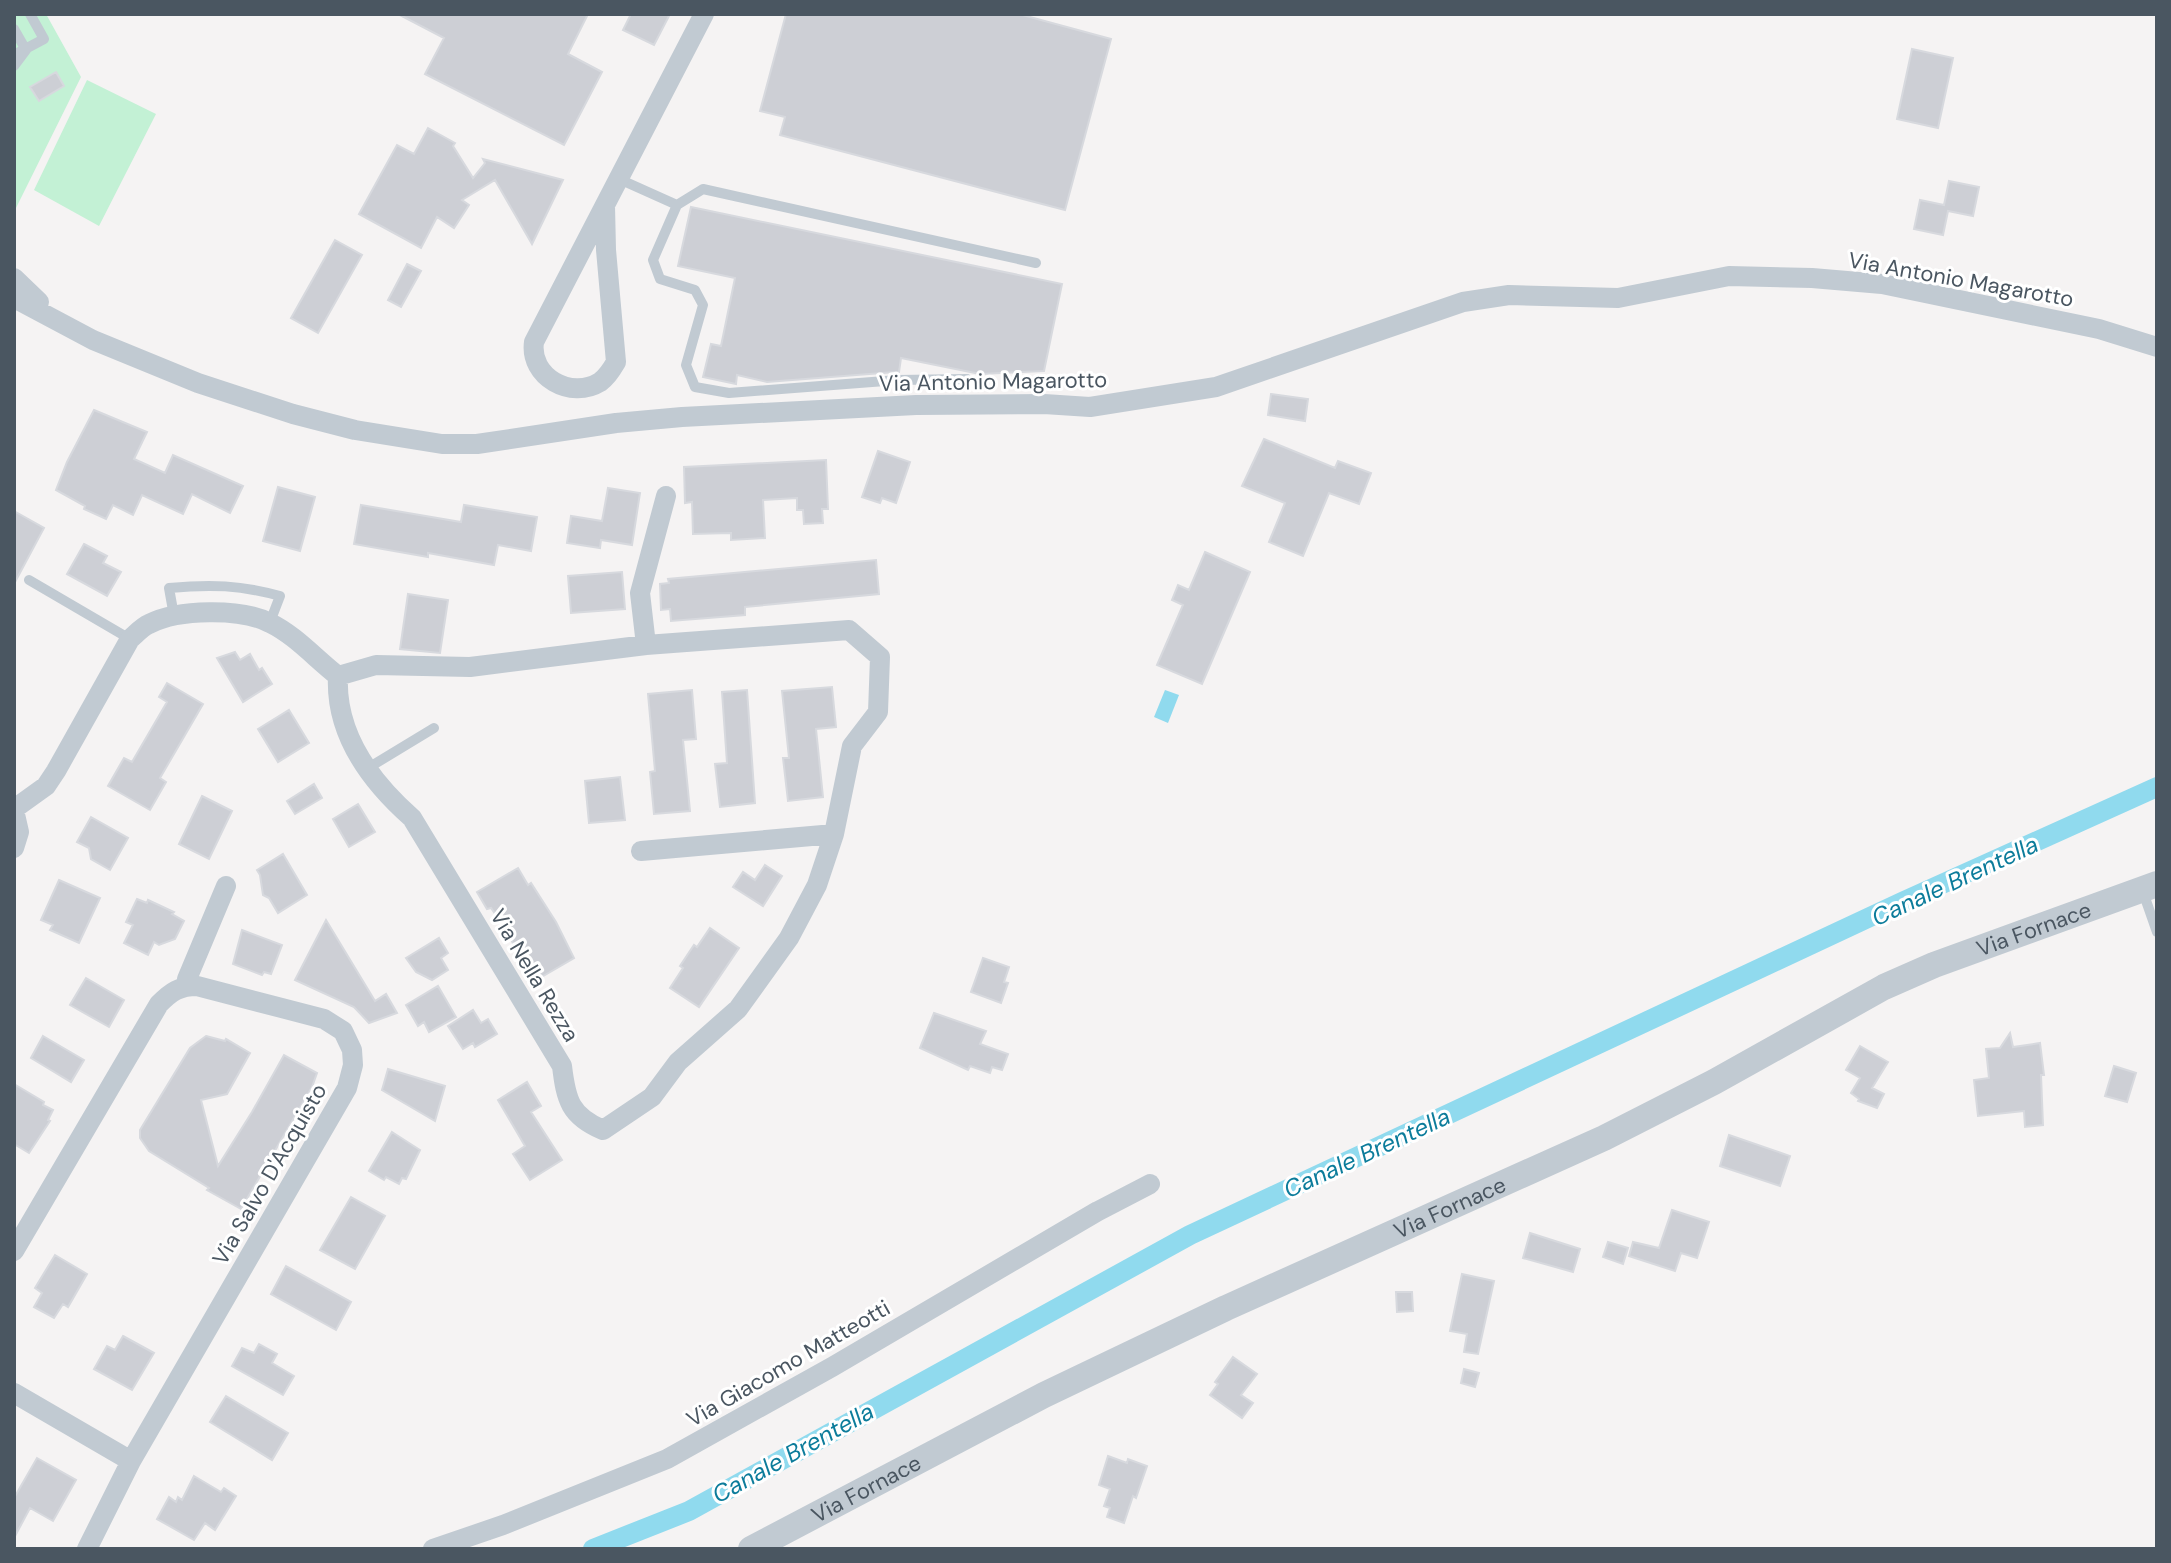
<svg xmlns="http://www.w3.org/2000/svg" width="2171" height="1563" font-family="'DM Sans',sans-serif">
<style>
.green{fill:#c3f1d5}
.water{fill:#90daee}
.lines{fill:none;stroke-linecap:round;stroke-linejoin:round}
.canal{stroke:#90daee;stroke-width:20}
.building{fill:#cdcfd5;stroke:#d7d9de;stroke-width:2}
.service{stroke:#c1cad2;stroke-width:10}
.minor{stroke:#c1cad2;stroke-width:20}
.tertiary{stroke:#c1cad2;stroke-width:26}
.labels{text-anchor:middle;stroke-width:6;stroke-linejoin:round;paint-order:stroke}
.street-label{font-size:22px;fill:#4a5661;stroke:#fff}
.water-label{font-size:24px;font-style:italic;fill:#0c7c9b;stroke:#fff}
</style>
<rect width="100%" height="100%" fill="#f5f3f3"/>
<!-- green -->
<path class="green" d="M 14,14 L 46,14 L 81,77 L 14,212 Z
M 87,80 L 156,114 L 99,226 L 34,190 Z"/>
<!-- water -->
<path class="water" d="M 1165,690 L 1179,695 L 1168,723 L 1154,717 Z"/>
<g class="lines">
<!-- canal -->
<path class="canal" d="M 593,1549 L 689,1511 L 1190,1235 L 1902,902 L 2157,787"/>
</g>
<!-- building -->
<path class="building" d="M 398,14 L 588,14 L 568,54 L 602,72 L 564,145 L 425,74 L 444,38 Z
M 631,14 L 670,14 L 654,45 L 623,30 Z
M 786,14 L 1019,14 L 1111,39 L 1065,210 L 780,135 L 785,117 L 760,111 Z
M 1912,49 L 1953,58 L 1938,128 L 1897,119 Z
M 56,72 L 64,86 L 39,101 L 30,87 Z
M 428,128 L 455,143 L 453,146 L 473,178 L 485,163 L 483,159 L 563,180 L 532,244 L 495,180 L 462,200 L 469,205 L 454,228 L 437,217 L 421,248 L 359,214 L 397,145 L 414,154 Z
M 1949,181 L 1979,187 L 1973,216 L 1948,211 L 1943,235 L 1914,229 L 1920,200 L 1944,205 Z
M 691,207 L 1062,284 L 1044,371 L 980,374 L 901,358 L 899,372 L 895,372 L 767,382 L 737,375 L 736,384 L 703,377 L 711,344 L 721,346 L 735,278 L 678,266 Z
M 335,240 L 362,255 L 318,333 L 291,318 Z
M 407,264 L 421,271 L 401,307 L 388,300 Z
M 1271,394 L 1308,399 L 1305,421 L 1268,415 Z
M 94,410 L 147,432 L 134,459 L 165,473 L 173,455 L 243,486 L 230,513 L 192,494 L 183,514 L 142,495 L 133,515 L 113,505 L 106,519 L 84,509 L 85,506 L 56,490 L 67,462 Z
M 1264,439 L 1335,468 L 1338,461 L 1371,473 L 1359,504 L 1329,493 L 1303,556 L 1269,542 L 1285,503 L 1242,486 Z
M 878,451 L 910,462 L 896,503 L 882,498 L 880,503 L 862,497 Z
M 826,460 L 828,509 L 822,509 L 823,523 L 804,524 L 803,510 L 797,510 L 797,498 L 763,500 L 765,538 L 731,540 L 731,533 L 693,534 L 692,502 L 685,503 L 684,467 Z
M 278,487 L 315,497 L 300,551 L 263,541 Z
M 608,488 L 640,493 L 632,545 L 601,540 L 600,548 L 567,543 L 571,516 L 602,521 Z
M 361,505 L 461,522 L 464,505 L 537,517 L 531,551 L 498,545 L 494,565 L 428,553 L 428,557 L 354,544 Z
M 14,511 L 44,528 L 14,584 Z
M 84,544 L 107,556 L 103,563 L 121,572 L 107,596 L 67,574 Z
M 1205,552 L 1250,572 L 1202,684 L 1157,665 L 1183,605 L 1172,600 L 1178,585 L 1189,590 Z
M 876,560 L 879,594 L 745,607 L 745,615 L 671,621 L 670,609 L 661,610 L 660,584 L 669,583 L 668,579 Z
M 622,572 L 625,609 L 571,613 L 568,576 Z
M 408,594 L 448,600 L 440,653 L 400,649 Z
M 235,652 L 240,660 L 250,654 L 259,670 L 262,668 L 272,684 L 243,702 L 217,658 Z
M 167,683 L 203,704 L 160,778 L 166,782 L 150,810 L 108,786 L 124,758 L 132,762 L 167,702 L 159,697 Z
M 832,687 L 836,727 L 816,729 L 823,797 L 788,801 L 783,758 L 789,758 L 782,691 Z
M 692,690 L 696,739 L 683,740 L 690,811 L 654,814 L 650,772 L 655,771 L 648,694 Z
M 747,690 L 755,803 L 720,807 L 715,764 L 727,763 L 722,692 Z
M 289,710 L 309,743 L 278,762 L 258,729 Z
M 620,777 L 625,820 L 589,823 L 585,781 Z
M 314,784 L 322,798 L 295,814 L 287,801 Z
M 202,796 L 232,811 L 209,859 L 179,844 Z
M 358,804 L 375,832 L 349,847 L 333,819 Z
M 91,817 L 128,838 L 110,870 L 91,859 L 89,848 L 77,842 Z
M 283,854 L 307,895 L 278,913 L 269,898 L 263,895 L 260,875 L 257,870 Z
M 765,865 L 782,876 L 763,906 L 733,887 L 743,872 L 755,880 Z
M 518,868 L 528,885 L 531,883 L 556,922 L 574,958 L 533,982 L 522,965 L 525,964 L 502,924 L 491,908 L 487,909 L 477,892 Z
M 59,880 L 100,898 L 79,943 L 50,930 L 53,925 L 41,920 Z
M 137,899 L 147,903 L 148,900 L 174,912 L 172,914 L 184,921 L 175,939 L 159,945 L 154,942 L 148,955 L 124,943 L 133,925 L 126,922 Z
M 326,920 L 375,1001 L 386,994 L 397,1013 L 369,1023 L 354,1007 L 295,980 Z
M 710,928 L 739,948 L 699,1007 L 670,988 L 683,968 L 680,966 L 694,945 L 697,947 Z
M 242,930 L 282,945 L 271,974 L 264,972 L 262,975 L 233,964 Z
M 439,938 L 448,953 L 441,958 L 448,970 L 432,980 L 416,972 L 406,958 Z
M 983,958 L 1009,967 L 1004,982 L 1008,983 L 1001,1003 L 971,992 Z
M 86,978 L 124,1000 L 109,1027 L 70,1005 Z
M 438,986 L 456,1017 L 429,1032 L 424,1022 L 418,1026 L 406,1005 Z
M 473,1010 L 481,1023 L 488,1019 L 497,1034 L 475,1047 L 473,1043 L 463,1049 L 448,1026 Z
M 934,1013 L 986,1031 L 980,1044 L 1008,1054 L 1002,1070 L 992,1067 L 990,1073 L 970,1066 L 968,1070 L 920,1048 Z
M 2010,1033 L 2013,1047 L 2040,1043 L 2044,1075 L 2041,1075 L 2043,1125 L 2025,1127 L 2024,1111 L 1978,1116 L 1974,1080 L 1989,1078 L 1986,1049 L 2000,1048 Z
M 43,1036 L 84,1060 L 71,1082 L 31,1058 Z
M 206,1036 L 225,1041 L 226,1039 L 250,1053 L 227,1094 L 201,1100 L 218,1166 L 252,1112 L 284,1055 L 317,1073 L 312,1087 L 241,1209 L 207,1190 L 209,1188 L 149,1151 L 140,1138 L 140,1130 L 190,1048 Z
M 1860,1046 L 1888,1062 L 1872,1088 L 1884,1094 L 1877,1108 L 1858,1101 L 1859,1099 L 1851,1093 L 1860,1078 L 1846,1070 Z
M 2114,1066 L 2136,1073 L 2127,1102 L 2105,1096 Z
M 388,1069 L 445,1086 L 435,1121 L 382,1090 Z
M 527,1082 L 541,1106 L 531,1112 L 562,1160 L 530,1180 L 513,1154 L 525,1146 L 498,1100 Z
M 14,1084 L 44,1102 L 43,1105 L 53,1110 L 48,1120 L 50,1121 L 29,1153 L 14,1144 Z
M 392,1132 L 420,1150 L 406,1179 L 402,1178 L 399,1184 L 386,1177 L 384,1180 L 369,1171 Z
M 1729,1135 L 1790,1156 L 1780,1186 L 1720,1166 Z
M 351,1197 L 385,1216 L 355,1269 L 320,1250 Z
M 1672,1210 L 1709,1222 L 1697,1258 L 1681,1253 L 1675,1271 L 1629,1256 L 1633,1242 L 1659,1248 Z
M 1530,1233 L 1580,1249 L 1573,1272 L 1523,1258 Z
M 1608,1242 L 1628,1248 L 1623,1264 L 1603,1257 Z
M 55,1255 L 87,1274 L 68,1307 L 63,1304 L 54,1318 L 34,1307 L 42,1293 L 35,1288 Z
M 286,1266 L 351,1302 L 336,1330 L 271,1294 Z
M 1462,1274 L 1494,1281 L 1478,1354 L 1464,1352 L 1467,1334 L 1450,1331 Z
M 1396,1292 L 1412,1292 L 1413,1311 L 1397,1312 Z
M 123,1336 L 154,1353 L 132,1390 L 94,1369 L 107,1346 L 115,1350 Z
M 259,1344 L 277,1354 L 272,1363 L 294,1376 L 283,1395 L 232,1366 L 242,1348 L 254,1353 Z
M 1233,1357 L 1257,1374 L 1241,1395 L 1253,1403 L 1242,1418 L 1210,1395 L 1218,1384 L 1215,1382 Z
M 1464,1369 L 1479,1373 L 1475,1387 L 1461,1383 Z
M 226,1396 L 288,1433 L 272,1460 L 210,1422 Z
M 1108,1456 L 1127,1463 L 1128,1459 L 1147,1466 L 1136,1498 L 1133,1496 L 1124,1523 L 1107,1517 L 1110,1508 L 1104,1506 L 1110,1489 L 1099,1485 Z
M 37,1458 L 76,1480 L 53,1521 L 30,1508 L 14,1538 L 14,1498 Z
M 194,1476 L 221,1492 L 224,1488 L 236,1496 L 215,1530 L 205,1523 L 194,1540 L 157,1519 L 169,1497 L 176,1502 L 178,1497 L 182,1500 Z"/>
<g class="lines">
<!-- service -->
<path class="service" d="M 14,29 L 26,50 L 14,66
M 14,55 L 44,39 L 30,14
M 619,179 L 677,205 L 653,260 L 660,279 L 695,290 L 703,305 L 686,365 L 695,387 L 729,393 L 898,380 L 967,379
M 677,205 L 703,189 L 1036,263
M 29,580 L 130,639
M 174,616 L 169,588 C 211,584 240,585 280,596 L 270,622
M 368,768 L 434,728
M 2143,892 L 2157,932"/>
<!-- minor -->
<path class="minor" d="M 605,206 L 606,250 L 616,362 C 612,369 607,377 600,382 C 571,400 529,377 534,342 L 704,14
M 14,278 L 39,302
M 14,298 L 93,340 L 198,383 L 293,414 L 355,430 L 442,444 L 477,444 L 616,423 L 682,417 L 916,405 L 1044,404 L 1090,407 L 1216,387 L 1463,302 L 1509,295 L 1618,298 L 1729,276 L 1812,278 L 1882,284 L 2099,329 L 2157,347
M 849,630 L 880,657 L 878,712 L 852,746 L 834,834 L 817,885 L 789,938 L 738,1009 L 678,1062 L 652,1097 L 603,1130 C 570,1116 566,1100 562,1066 L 412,818 C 370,781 335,734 338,676 L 376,665 L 470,667 L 646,645 Z
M 646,645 L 640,593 L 666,496
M 14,809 L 46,786 L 56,771 L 130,639 C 136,634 142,627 149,624 C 178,609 241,608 270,623 C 295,635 316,659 338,676
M 14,810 L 19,832 L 14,848
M 641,851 L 834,834
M 188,986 L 187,979 L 226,886
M 14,1251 L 159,1004 C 171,992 179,986 197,986 L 324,1019 L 343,1031 L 352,1050 L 353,1065 L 347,1088 L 131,1461 L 87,1549
M 14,1393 L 131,1461
M 433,1549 L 503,1525 L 667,1459 L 832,1367 L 1098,1211 L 1150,1184"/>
<!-- tertiary -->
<path class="tertiary" id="s1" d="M 751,1549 L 1044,1395 L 1226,1308 L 1604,1138 L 1714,1082 L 1884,987 L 1934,965 L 2157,884"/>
</g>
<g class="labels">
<!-- street labels -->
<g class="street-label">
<text transform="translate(1961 279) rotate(10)" y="8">Via Antonio Magarotto</text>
<text transform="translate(993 381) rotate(-1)" y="8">Via Antonio Magarotto</text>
<text dy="8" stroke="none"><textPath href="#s1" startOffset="1426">Via Fornace</textPath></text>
<text transform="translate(535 975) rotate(59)" y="8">Via Nella Rezza</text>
<text transform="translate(269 1174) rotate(-60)" y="8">Via Salvo D'Acquisto</text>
<text dy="8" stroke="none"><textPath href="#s1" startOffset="778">Via Fornace</textPath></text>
<text transform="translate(788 1363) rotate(-30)" y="8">Via Giacomo Matteotti</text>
<text dy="8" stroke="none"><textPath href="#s1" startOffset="130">Via Fornace</textPath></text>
</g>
<!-- water labels -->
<g class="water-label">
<text transform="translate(1955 881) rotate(-25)" y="8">Canale Brentella</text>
<text transform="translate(1367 1153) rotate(-25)" y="8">Canale Brentella</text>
<text transform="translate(793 1453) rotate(-29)" y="8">Canale Brentella</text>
</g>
</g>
<!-- border -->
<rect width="2171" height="1563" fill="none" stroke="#4a5661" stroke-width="32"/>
</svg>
